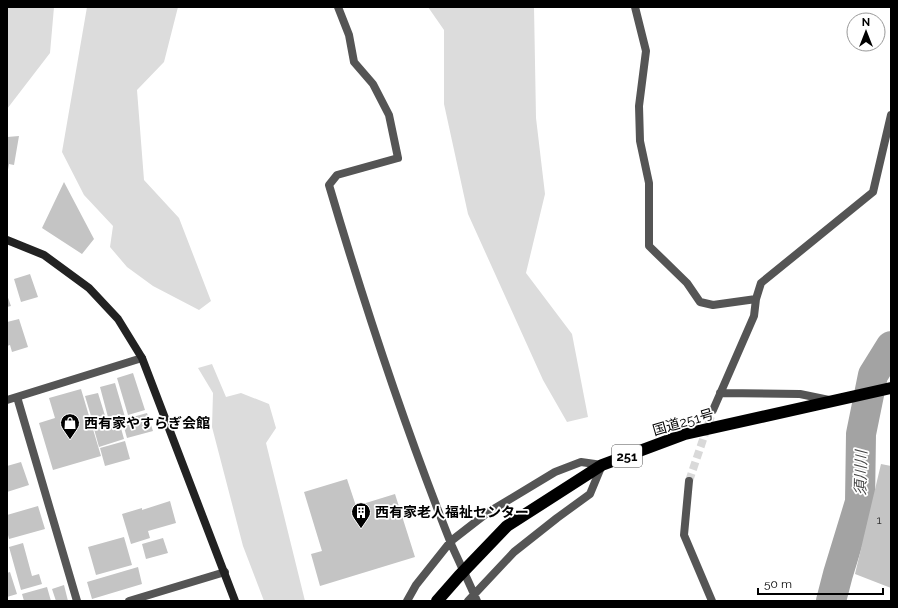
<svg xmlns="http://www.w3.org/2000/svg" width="898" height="608" font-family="Raleway,'Noto Sans JP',sans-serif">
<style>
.green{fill:#dcdcdc}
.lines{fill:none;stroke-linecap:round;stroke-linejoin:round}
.river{stroke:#a3a3a3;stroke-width:30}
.building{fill:#c4c4c4}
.street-tunnel{stroke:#d9d9d9;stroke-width:8;stroke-dasharray:8 4;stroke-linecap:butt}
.street{stroke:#555;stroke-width:8}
.secondary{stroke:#222;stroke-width:8}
.highway{stroke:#000;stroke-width:12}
.labels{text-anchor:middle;stroke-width:3.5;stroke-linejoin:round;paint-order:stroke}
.number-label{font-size:12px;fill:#313131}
.shield{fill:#fff;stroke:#4c4c4c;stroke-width:1}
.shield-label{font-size:13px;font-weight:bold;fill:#000}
.street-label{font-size:14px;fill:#000;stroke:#fff}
.poi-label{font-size:14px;font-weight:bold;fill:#000;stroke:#fff;text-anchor:start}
.water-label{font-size:15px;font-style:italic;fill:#444;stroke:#fff}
</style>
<rect width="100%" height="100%" fill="#fff"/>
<!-- green -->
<path class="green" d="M 7,7 L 54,7 L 50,53 L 7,109 Z
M 87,7 L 178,7 L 164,62 L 137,90 L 144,180 L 179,218 L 211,301 L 199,310 L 153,286 L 127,267 L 110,247 L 113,226 L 84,195 L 62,152 Z
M 428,7 L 534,7 L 536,118 L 545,194 L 526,273 L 572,334 L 588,417 L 567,422 L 543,380 L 468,214 L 444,104 L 444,30 Z
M 212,364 L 226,397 L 241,393 L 269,404 L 276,428 L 266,443 L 305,601 L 264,601 L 243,546 L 212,427 L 213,393 L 198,368 Z"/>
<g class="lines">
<!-- river -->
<path class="river" d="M 831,601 L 838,574 L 860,502 L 861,434 L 873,375 L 891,346"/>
</g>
<!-- building -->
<path class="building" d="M 19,136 L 14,165 L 9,164 L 7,175 L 7,137 Z
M 64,182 L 94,239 L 82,254 L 42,228 Z
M 30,274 L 38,297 L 21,302 L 14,279 Z
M 7,295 L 11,306 L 7,307 Z
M 19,319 L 28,347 L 12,352 L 10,345 L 7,346 L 7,322 Z
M 133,373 L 145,410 L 128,415 L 117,378 Z
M 115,383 L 125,417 L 109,421 L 100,387 Z
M 81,389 L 101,456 L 53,470 L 39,423 L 55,418 L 49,398 Z
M 98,393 L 107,422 L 94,426 L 85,396 Z
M 147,413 L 153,431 L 127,438 L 122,420 Z
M 119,421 L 124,439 L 99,447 L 94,429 Z
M 125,441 L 130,459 L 105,466 L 100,448 Z
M 21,462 L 29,485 L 7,492 L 7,466 Z
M 881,464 L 891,466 L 891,588 L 855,574 Z
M 347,479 L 356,506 L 395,494 L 415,557 L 320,586 L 311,554 L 322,551 L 304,492 Z
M 170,501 L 176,523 L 148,531 L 150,538 L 131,544 L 122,514 L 142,508 L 142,510 Z
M 38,506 L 45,529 L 9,539 L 7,531 L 7,515 Z
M 124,537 L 132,565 L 96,575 L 88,547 Z
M 163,538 L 168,553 L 146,559 L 142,544 Z
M 23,543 L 32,576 L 39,574 L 42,584 L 21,590 L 9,547 Z
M 138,567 L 142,584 L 92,599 L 87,582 Z
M 10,572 L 17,594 L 7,597 L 7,573 Z
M 64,585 L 68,601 L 56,601 L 52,589 Z
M 47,587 L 51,601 L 24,601 L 22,594 Z"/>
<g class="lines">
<!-- street-tunnel -->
<path class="street-tunnel" d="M 689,481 L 713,410"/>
<!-- street -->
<path class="street" d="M 338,7 L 349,35 L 354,62 L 373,84 L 389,115 L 398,158 L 337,175 L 329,185 C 365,307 405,428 452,546 C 460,564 469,582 477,601
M 635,7 L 646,51 L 639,106 L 640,141 L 649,183 L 649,246 L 687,283 L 700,302 L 713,305 L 756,299
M 720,393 L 800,394 L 829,400
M 17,397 L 77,601
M 7,400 L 142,358
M 713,410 L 754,316 L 756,299 L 761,283 L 873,192 L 891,115
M 689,481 L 684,535 L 712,601
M 129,601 L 225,572
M 407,601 L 416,585 L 451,541 L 487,513 L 555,472 L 581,462 L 602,465 L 590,494 L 557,518 L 514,552 L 468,601"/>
<!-- secondary -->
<path class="secondary" d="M 7,240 L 44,255 L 89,288 L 118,319 L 142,358 L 235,601"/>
<!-- highway -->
<path class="highway" d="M 437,601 L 459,576 L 507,526 L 602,465 L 685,434 L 891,388"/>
</g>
<!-- icons -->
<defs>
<symbol id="shop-pin" viewBox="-11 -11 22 30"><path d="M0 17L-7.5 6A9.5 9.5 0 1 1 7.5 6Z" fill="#000" stroke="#fff"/><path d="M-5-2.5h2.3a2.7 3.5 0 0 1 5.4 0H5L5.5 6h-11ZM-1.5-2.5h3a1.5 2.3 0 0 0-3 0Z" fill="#fff"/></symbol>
<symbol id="building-pin" viewBox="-11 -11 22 30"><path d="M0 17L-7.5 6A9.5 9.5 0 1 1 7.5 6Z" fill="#000" stroke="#fff"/><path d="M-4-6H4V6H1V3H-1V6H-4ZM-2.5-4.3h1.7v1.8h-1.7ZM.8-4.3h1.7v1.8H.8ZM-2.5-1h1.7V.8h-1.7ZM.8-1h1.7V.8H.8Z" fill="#fff"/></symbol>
</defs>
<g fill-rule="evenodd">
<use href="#shop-pin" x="59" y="412" width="22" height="30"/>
<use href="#building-pin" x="350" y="501" width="22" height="30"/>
</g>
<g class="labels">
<!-- number labels -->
<g class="number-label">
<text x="879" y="524">1</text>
</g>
<!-- shield labels -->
<rect class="shield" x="612" y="445" width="30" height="22" rx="3"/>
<g class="shield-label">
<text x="627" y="461">251</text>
</g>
<!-- street labels -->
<g class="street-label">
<text transform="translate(683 422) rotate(-16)" y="5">国道251号</text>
</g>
<!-- poi labels -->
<g class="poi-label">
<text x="84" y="428">西有家やすらぎ会館</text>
<text x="375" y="517">西有家老人福祉センター</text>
</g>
<!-- water labels -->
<g class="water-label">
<text transform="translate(861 473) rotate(-89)" y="5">須川川</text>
</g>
</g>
<!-- border -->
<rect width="898" height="608" fill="none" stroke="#000000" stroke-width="16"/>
<!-- north arrow -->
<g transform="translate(866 32)"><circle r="19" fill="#ffffff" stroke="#999999"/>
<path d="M0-3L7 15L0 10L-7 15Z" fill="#000000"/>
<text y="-6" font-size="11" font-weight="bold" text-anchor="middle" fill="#000000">N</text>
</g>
<!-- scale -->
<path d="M758 588v6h125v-6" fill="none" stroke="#000000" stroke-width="2"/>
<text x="764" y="588" font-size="12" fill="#000000" stroke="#ffffff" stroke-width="3" paint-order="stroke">50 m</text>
</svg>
